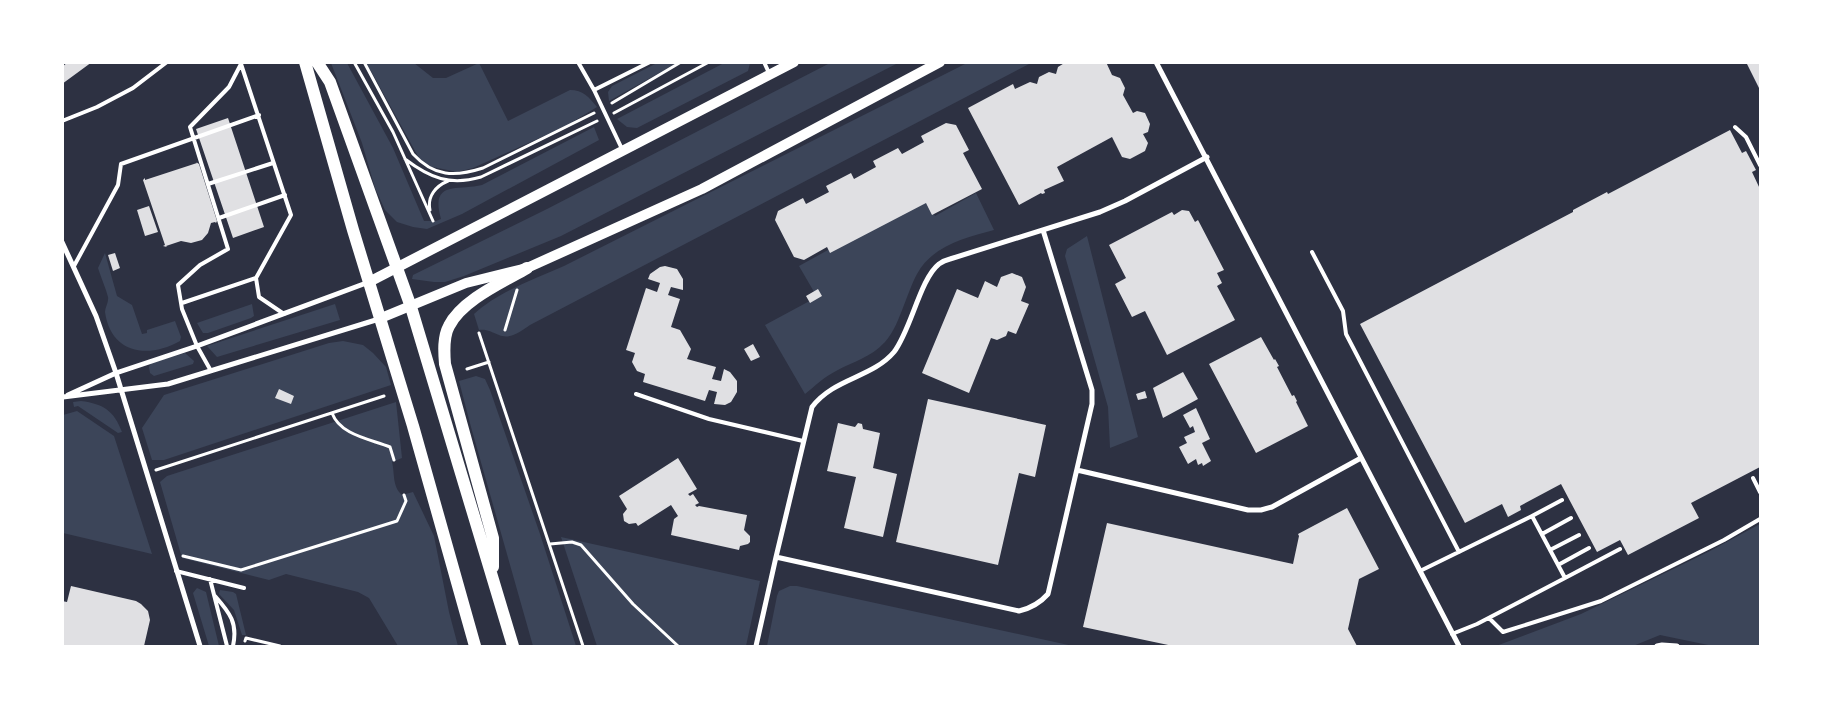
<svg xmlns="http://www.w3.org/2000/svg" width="1823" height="709" font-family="'Fira Sans',sans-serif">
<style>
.green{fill:#3c4559}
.building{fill:#e0e0e3}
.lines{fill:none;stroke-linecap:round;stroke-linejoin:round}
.path{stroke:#fff;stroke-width:3}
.service{stroke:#fff;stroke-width:4}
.minor{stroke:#fff;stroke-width:5}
.secondary{stroke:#fff;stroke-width:10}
.primary{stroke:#fff;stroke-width:12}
</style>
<rect width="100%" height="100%" fill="#2d3142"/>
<!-- green -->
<path class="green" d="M 331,63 L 347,63 L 393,148 L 424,221 L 436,221 L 441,219 C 430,180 457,191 482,185 L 594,127 L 599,140 L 462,214 L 427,229 L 413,227 L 397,222 L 385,210 L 375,188 L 362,143 Z
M 364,63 L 414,63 L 433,78 L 446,78 L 479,63 L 508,121 L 570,90 C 583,90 589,97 597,107 L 566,126 L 473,168 L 457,172 L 428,166 L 420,160 L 371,71 Z
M 657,63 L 677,63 L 609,101 L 608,92 L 612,86 Z
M 724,63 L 750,63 L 748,71 L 637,128 L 627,127 L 617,119 Z
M 830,63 L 898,63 L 561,236 L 464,276 L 445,282 L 434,282 L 412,279 L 413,275 L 547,209 Z
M 967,63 L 1031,63 L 530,325 C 521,331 510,340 499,335 C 491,332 487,329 479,330 L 474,314 C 499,291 533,280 564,266 Z
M 976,193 L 994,230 C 965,238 933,245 917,274 C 912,283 908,295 904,305 C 899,318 894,332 885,342 C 870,358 854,361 836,371 C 824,377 815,386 805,394 L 765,325 L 817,297 L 799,266 L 924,197 L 935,216 Z
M 1087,236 L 1138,437 L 1110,448 L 1108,407 L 1065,256 L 1067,249 Z
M 105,253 L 117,296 L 132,305 L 142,334 L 147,333 L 147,330 L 175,321 L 181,337 L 180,341 C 148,359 111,354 105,312 C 105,307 109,302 108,297 C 106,289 102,280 99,271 L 98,268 Z
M 252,304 L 254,316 L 251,318 L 208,333 L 203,333 L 197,323 Z
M 335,304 L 340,320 L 217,357 L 207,346 Z
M 343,341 L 363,345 L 373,353 L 386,367 L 391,385 L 164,460 L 152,460 L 142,428 L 164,395 L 329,343 Z
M 185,353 L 194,361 L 193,364 L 154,376 L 150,373 L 149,367 L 151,363 Z
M 476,376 L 485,379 L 490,390 L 540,534 L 576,646 L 533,646 L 471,427 L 459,381 Z
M 81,401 C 104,404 114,411 122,432 L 118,433 L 78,406 L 74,407 L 73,402 Z
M 396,402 L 402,458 L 392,462 C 395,474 392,486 402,495 L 413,492 L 434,536 L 449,612 L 458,646 L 398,646 L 369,598 L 358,592 L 286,574 L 269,580 L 182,558 L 160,482 L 167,476 Z
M 77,411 L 114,436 L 152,554 L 63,533 L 63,415 Z
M 1760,524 L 1760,646 L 1713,646 L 1660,635 L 1633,646 L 1496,646 L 1581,614 L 1710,551 Z
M 561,537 L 760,581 L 746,646 L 597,646 Z
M 790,586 L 797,586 L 1073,646 L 767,646 L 777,596 L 779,591 Z
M 197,588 L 206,592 L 219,646 L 209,646 L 193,593 Z
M 220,590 L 233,592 L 236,594 L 246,635 L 242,635 L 234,610 L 219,594 Z"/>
<!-- building -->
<path class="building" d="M 68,62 L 92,62 L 62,84 L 62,67 Z
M 1066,62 L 1106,62 L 1112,75 L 1120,78 L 1125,88 L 1123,95 L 1133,113 L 1137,111 L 1145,113 L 1150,124 L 1148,132 L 1143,134 L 1148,143 L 1145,151 L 1130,159 L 1122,157 L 1112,137 L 1057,167 L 1064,181 L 1044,190 L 1045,193 L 1042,194 L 1041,193 L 1019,205 L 968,108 L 1013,84 L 1015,89 L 1030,82 L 1037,84 L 1039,77 L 1049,72 L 1056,74 L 1058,67 Z
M 1751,62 L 1760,62 L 1760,90 L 1747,64 Z
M 228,118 L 264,227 L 233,238 L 196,129 Z
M 946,123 L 956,125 L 969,150 L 963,153 L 982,189 L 932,215 L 926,203 L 830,253 L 827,247 L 804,260 L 794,257 L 775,220 L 778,211 L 803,198 L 806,204 L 829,192 L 826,186 L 851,173 L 854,179 L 876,167 L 873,161 L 898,148 L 902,154 L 924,142 L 921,136 Z
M 1730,130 L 1742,153 L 1746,151 L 1756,170 L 1752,172 L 1760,189 L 1760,467 L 1691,503 L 1699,518 L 1628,555 L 1620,540 L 1597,552 L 1561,484 L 1520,506 L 1521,510 L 1508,517 L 1502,504 L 1465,523 L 1360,324 L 1573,212 L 1573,210 L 1607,192 L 1608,194 Z
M 196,162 L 199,164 L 217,221 L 216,223 L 215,222 L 211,223 L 208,233 L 202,240 L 191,243 L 181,241 L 166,246 L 167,247 L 163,246 L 165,245 L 143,180 L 145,178 L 145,180 L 197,163 Z
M 149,206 L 158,232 L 145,236 L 137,210 Z
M 1182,210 L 1189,211 L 1195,222 L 1198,220 L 1224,270 L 1217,273 L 1222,283 L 1217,286 L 1235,320 L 1167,355 L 1145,311 L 1132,317 L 1115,284 L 1126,278 L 1109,245 L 1172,212 L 1174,215 Z
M 115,253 L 120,268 L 113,271 L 108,255 Z
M 665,266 L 677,269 L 683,279 L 683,290 L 671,287 L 668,295 L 680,299 L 671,327 L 680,330 L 691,349 L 687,359 L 716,367 L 712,379 L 721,381 L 724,369 L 730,372 L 737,381 L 737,392 L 731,402 L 725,405 L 714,404 L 717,392 L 709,390 L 705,401 L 643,382 L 645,374 L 637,371 L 632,362 L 635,353 L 626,350 L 646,288 L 657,292 L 660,283 L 648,279 L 650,274 L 660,267 Z
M 1012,273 L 1022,277 L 1026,287 L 1021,301 L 1029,304 L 1016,334 L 1008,331 L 1006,336 L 997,340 L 991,338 L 969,393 L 922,373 L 957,289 L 978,298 L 985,281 L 997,287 L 1001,277 Z
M 818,289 L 822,296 L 810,303 L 806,296 Z
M 1261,337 L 1274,360 L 1275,359 L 1279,366 L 1277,367 L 1292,396 L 1294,395 L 1297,401 L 1296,402 L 1308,426 L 1256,453 L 1209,364 Z
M 753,344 L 760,357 L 751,361 L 744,349 Z
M 1183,372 L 1198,399 L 1163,418 L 1153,388 Z
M 279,389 L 294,396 L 291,404 L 275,398 Z
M 1145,391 L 1147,398 L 1138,400 L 1136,394 Z
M 928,399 L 1046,425 L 1035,477 L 1019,473 L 998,565 L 896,542 Z
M 1196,408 L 1210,439 L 1202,443 L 1211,461 L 1203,466 L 1202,463 L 1198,465 L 1196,459 L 1188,464 L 1179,447 L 1187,443 L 1184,437 L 1195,432 L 1193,426 L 1190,428 L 1183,415 Z
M 838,423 L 855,427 L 858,423 L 862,424 L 863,429 L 880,433 L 873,468 L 897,474 L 883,537 L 844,528 L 856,477 L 827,471 Z
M 678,458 L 697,489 L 688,494 L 690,496 L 693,494 L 699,503 L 695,505 L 697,507 L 699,506 L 747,515 L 744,530 L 750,536 L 750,542 L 748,544 L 740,546 L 739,550 L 671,535 L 674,519 L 678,516 L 671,505 L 638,526 L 636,523 L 629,524 L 624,521 L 623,514 L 627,509 L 619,496 Z
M 1347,508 L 1379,569 L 1359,579 L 1348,629 L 1357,646 L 1173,646 L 1083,627 L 1107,523 L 1293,564 L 1299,536 L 1298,534 Z
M 71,586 L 136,601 L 141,604 L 148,611 L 150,620 L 144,646 L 62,646 L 62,601 L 67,602 Z"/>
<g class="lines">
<!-- path -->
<path class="path" d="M 354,62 L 393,132 L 433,221
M 364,62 L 413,154 C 434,177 455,177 483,168 L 594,113
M 612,103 L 681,62
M 614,113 L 709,62
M 405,159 C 430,178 450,186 481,177 L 597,121
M 430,210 C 427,196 436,186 448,181
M 505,330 L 517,290
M 479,333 L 583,646
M 467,369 L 489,362
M 332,413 C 340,435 370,439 390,447 L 394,460
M 156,470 L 384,396
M 550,544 L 572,542 L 581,545 L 633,604 L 678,646
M 183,556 L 241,570 L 397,521 L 406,501 L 404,495
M 245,641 L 246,638 L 280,646"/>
<!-- service -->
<path class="service" d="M 578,62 L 594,90 L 622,149
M 764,62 L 769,73
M 241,64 L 291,215 L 256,278 L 259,297 L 284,314
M 594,90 L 650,62
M 62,121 L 97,107 L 133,88 L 167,62
M 1735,127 L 1746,137 L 1760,165
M 208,184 L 273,163
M 219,218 L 285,195
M 1312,252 L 1343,311 L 1346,334 L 1459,552
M 74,266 L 118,185 L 121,164 L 259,115
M 182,303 L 256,278
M 211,371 L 197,346 L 182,309 L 178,285 L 200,265 L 228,249 L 190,127 L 229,87 L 242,62
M 636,394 L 709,419 L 803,441
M 1753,478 L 1760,492
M 1532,516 L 1562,500
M 1542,534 L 1571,518
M 1550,550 L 1579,535
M 1558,565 L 1589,548
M 176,571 L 244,588
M 1420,571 L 1532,516 L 1565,578 L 1477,624 L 1452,634
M 1565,578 L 1620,549
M 210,579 L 227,646
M 215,596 C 230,613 238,623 233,646
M 1489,618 L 1503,632 L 1601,601 L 1724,540 L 1760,519"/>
<!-- minor -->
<path class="minor" d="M 1156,62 L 1459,646
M 1043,230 L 1092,390 L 1092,404 L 1048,594 C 1040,603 1032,608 1019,611 L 776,557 L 812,407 C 834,378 872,378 894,352 C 911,330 920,279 939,264 C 942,262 946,260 950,259 L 1100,212 L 1125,201 L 1207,157
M 62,242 L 96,316 L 116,373 L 200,646
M 68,395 L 116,373 L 197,346 L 369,282
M 63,397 L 168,384 L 379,319
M 1077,470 L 1248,510 L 1261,510 L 1272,507 L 1361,458
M 756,646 L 776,557
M 1657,646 L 1662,645 L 1677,646"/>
<!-- secondary -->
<path class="secondary" d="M 369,282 L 794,62
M 381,318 L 466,283 L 527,268 L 702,189 L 940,62"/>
<!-- primary -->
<path class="primary" d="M 305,62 L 353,230 L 413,426 L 475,646
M 317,62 L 330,82 L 411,307 L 513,646
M 493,567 L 493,538 L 445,364 C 444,352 443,337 449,326 C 462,300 503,282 527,268"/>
</g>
<!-- border -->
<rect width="1823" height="709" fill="none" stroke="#ffffff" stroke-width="128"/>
</svg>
